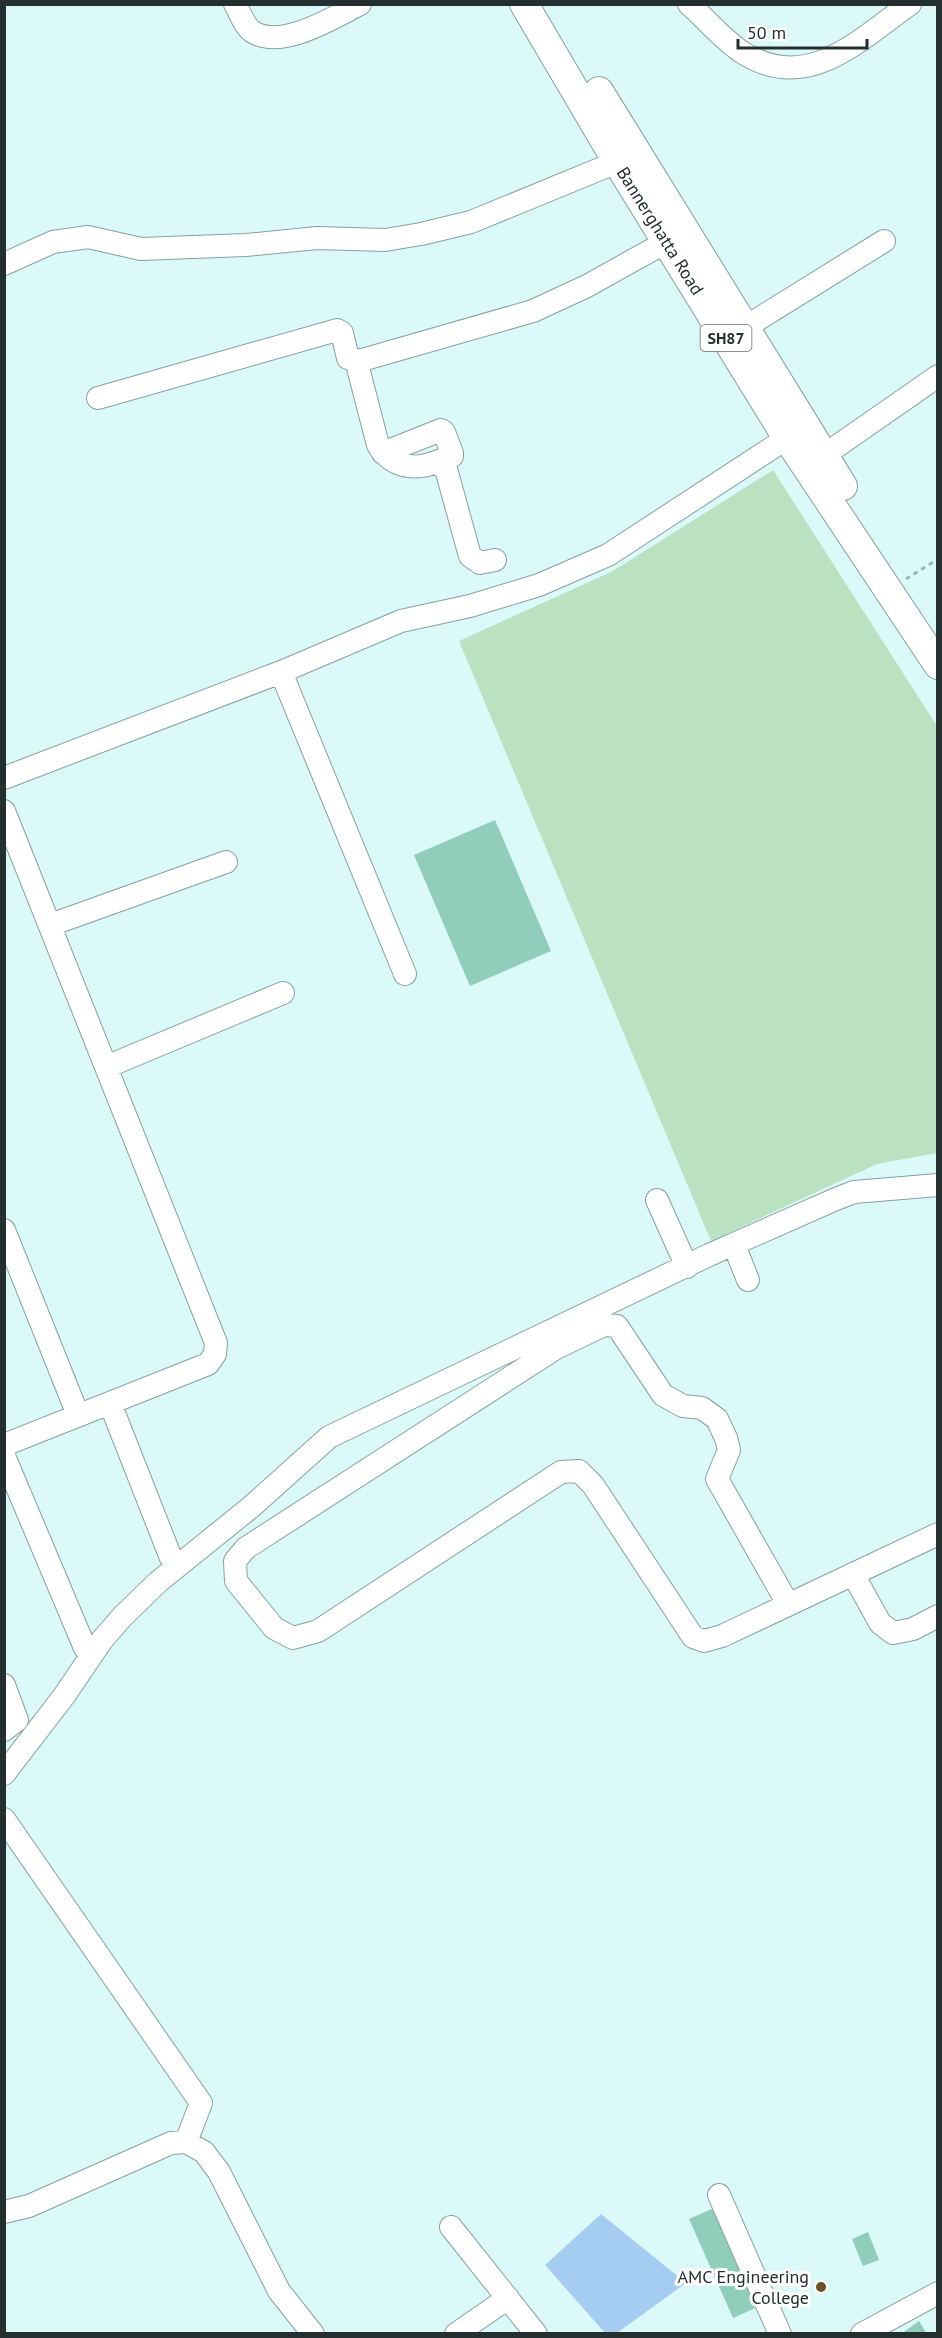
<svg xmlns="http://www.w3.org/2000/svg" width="942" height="2338" font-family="'PT Sans',sans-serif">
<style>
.green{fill:#bae2c1}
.water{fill:#a5cdf2}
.building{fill:#90cdbb}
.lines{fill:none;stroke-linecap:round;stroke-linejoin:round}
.minor-casing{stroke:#85a0a0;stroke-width:24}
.major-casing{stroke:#85a0a0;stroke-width:30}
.path{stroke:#9fb6b7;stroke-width:3;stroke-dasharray:4.5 4.5;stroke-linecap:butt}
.minor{stroke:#fff;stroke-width:22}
.major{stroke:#fff;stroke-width:28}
.poi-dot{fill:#6c5023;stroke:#fff;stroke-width:2}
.labels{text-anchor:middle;stroke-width:6;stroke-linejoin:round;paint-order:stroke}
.shield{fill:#fff;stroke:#666d6d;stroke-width:1.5}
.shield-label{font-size:16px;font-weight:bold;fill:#242f2f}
.street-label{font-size:18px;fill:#242f2f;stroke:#fff}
.poi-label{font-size:18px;fill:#242f2f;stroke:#fff;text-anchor:end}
</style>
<rect width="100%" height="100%" fill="#dcf9fa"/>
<!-- green -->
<path class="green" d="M 773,470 L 937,726 L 937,1153 L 877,1164 L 711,1241 L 459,641 L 613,571 Z"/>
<!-- water -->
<path class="water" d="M 601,2214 L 686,2283 L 617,2333 L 605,2333 L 545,2265 Z"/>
<!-- building -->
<path class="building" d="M 495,820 L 551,951 L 470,986 L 414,855 Z
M 714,2208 L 758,2307 L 733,2318 L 689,2219 Z
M 868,2232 L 879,2260 L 863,2266 L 852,2239 Z
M 919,2321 L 927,2334 L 901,2334 Z"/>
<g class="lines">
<defs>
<path id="minor" d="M 235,4 C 240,13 245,27 253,32 C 282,50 334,17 360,4
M 689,4 C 707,20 725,42 745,54 C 809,93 860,39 910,4
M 4,264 L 53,242 L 88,237 L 141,249 L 246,245 L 317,238 L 385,240 L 421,234 L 471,222 L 617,162
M 744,328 L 884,241
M 356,360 L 378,445 C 392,467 413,471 436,462 L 446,469 L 470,556 L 480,563 L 495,560
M 98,398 L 337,330 L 342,333 L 348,358 L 362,360 L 533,311 L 587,286 L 666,242
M 383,453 L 441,430 L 444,432 L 452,453 L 452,456 L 436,462
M 823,456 L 938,376
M 281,672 L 405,974
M 4,778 L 281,672 L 401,621 L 470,606 L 539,585 L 608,555 L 801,429
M 4,811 L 216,1343 L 215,1354 L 208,1364 L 4,1445
M 50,925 L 226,862
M 106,1067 L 283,993
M 657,1200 L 687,1267
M 4,1230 L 78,1415
M 734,1245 L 748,1280
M 110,1403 L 171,1558
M 4,1456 L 85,1648
M 853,1574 L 880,1623 L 893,1633 L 913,1629 L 938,1616
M 788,1604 L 717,1479 L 729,1450 L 726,1438 L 717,1419 L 702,1408 L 683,1406 L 663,1395 L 617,1326 L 604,1325 L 556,1348 L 246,1548 L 235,1561 L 236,1581 L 274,1628 L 293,1638 L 318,1631 L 561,1472 L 579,1471 L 593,1485 L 693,1637 L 704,1641 L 722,1636 L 938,1534
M 4,1685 L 17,1720 L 4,1730
M 4,1774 L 64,1696 L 102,1640 L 122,1617 L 158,1582 L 251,1507 L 329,1437 L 709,1255 L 836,1199 L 854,1192 L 938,1185
M 4,1819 L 201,2103 L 186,2142
M 719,2195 L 780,2334
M 4,2212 L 29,2206 L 171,2143 L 186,2142 L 204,2152 L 219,2172 L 279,2291 L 313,2334
M 451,2227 L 536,2334
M 456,2334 L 508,2298
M 862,2334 L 938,2293"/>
<path id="major" d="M 524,4 L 617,162 L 787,438 L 938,665
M 599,91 L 843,486"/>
</defs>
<!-- minor casing -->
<use href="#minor" class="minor-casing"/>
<!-- major casing -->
<use href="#major" class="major-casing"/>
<!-- path -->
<path class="path" d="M 906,579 L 938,559"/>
<!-- minor -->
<use href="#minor" class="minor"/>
<!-- major -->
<use href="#major" class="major"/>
</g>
<!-- markers -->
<circle class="poi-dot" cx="821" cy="2287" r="6"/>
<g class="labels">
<!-- shield labels -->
<rect class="shield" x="700.5" y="325" width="51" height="26" rx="4.5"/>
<g class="shield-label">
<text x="726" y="344">SH87</text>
</g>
<!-- street labels -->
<g class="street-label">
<text transform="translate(660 231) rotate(58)" y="6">Bannerghatta Road</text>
</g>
<!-- poi labels -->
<g class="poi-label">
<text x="809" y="2283">AMC Engineering<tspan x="809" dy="21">College</tspan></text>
</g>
</g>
<!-- border -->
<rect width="942" height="2338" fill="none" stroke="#242f2f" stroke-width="12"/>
<!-- scale -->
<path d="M738 39v9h129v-9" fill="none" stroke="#242f2f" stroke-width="3"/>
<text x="747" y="39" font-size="18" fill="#242f2f" stroke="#ffffff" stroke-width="4.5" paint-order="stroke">50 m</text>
</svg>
